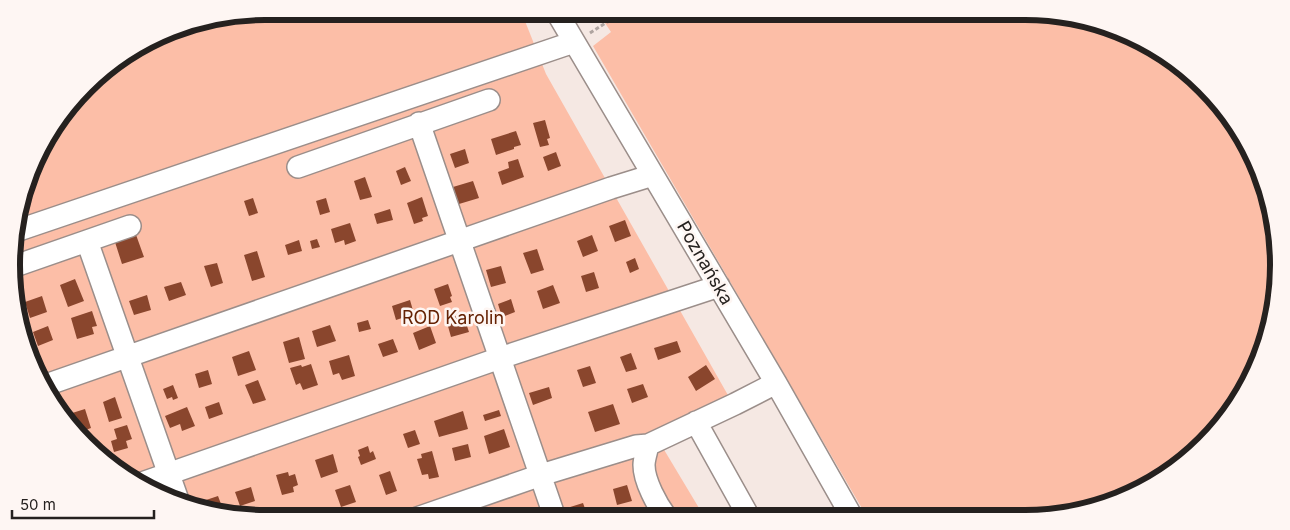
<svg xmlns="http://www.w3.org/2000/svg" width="1290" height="530" font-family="Inter,sans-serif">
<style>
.green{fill:#fcbea7}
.building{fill:#8a462d}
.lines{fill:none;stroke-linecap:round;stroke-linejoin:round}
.minor-casing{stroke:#9b8e8a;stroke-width:24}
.path{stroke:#aea4a0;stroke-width:3;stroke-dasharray:4 2.5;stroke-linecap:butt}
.minor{stroke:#fff;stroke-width:21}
.labels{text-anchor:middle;stroke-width:5;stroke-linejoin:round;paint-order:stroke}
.street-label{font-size:18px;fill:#25211f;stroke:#fef6f3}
.park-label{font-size:18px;fill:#652204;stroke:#fef6f3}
.rim{fill:none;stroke:#25211f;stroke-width:6}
</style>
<rect width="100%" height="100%" fill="#f5e8e3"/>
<!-- green -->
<path class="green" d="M 265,11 L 521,11 L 546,74 L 729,397 L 654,433 L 705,518 L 265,519 L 184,505 L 110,466 L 45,392 L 16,314 L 13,232 L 45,138 L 98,74 L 183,25 Z
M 597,11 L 1025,11 L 1106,25 L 1192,74 L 1252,153 L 1278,248 L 1265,346 L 1236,406 L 1192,456 L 1137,493 L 1058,517 L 867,517 L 593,46 L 611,32 Z"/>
<!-- building -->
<path class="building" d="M 545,120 L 550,138 L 547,139 L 549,145 L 540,147 L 533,123 Z
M 516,131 L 521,145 L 514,147 L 514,149 L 496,155 L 491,139 Z
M 465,149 L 469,163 L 455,168 L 450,154 Z
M 556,152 L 561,166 L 548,171 L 543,157 Z
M 518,159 L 524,177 L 502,185 L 498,172 L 509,168 L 508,162 Z
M 405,167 L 411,181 L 401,185 L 396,171 Z
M 365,177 L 372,197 L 360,200 L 354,181 Z
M 473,181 L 479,198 L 459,204 L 453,187 Z
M 422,197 L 428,216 L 422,218 L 423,221 L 414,224 L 407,203 Z
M 253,198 L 258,213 L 249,216 L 244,201 Z
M 326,198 L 330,212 L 320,215 L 316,201 Z
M 390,209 L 393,220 L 377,224 L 374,214 Z
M 625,220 L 631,236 L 615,242 L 609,226 Z
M 350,223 L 356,241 L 345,245 L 344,240 L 335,243 L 331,229 Z
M 135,232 L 144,257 L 122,264 L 114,239 Z
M 592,235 L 598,251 L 583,257 L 577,241 Z
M 317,239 L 320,247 L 312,249 L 310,241 Z
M 299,240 L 302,251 L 288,255 L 285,245 Z
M 537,249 L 544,270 L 531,274 L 523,253 Z
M 257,251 L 265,277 L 252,281 L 244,255 Z
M 635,258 L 639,269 L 630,273 L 626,262 Z
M 217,263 L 223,283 L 211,287 L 204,266 Z
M 501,266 L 506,283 L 491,287 L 486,270 Z
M 594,272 L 599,288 L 586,292 L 581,276 Z
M 75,279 L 84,301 L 68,307 L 60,285 Z
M 181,282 L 186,295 L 169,301 L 164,287 Z
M 448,284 L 452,296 L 450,297 L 452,302 L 440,306 L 434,289 Z
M 553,285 L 560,303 L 543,309 L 537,291 Z
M 147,295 L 151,310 L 134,315 L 129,301 Z
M 42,296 L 47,312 L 30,318 L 25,302 Z
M 511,299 L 515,312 L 502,317 L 498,304 Z
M 410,300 L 414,314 L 396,320 L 392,306 Z
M 92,311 L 97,326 L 92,327 L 94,334 L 77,339 L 71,318 Z
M 463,314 L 469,332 L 451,337 L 446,319 Z
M 368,320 L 371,329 L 359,332 L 357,323 Z
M 330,325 L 336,341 L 317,347 L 312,331 Z
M 48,326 L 53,340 L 38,346 L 33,332 Z
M 430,326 L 436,343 L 419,350 L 413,333 Z
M 299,337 L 305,359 L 289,363 L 283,342 Z
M 393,339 L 398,352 L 383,357 L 378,344 Z
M 677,341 L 681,352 L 658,360 L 654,348 Z
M 249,351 L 256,370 L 238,376 L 232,357 Z
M 631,353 L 637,369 L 626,372 L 620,357 Z
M 349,355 L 355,376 L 342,380 L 339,373 L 333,375 L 329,361 Z
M 311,364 L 318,385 L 303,390 L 300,383 L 296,385 L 290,368 L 301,365 L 302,367 Z
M 706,365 L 715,379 L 696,391 L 688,377 Z
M 590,366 L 596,383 L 583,387 L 577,370 Z
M 208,370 L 212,384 L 199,388 L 195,374 Z
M 258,380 L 266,400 L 253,404 L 245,385 Z
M 643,384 L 648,397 L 632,403 L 627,389 Z
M 173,385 L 178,398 L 173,400 L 172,397 L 167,399 L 163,389 Z
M 549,387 L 552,398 L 533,405 L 529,393 Z
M 115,397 L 122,418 L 109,422 L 103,402 Z
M 219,402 L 223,414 L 209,419 L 205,407 Z
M 613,404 L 620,424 L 595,432 L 588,412 Z
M 187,407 L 195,426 L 182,431 L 180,424 L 170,428 L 165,416 Z
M 85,409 L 91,428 L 80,432 L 72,423 L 69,414 Z
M 499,410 L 501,416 L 485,421 L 483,415 Z
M 463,411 L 468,429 L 439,437 L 434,421 Z
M 127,425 L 132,439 L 126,441 L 128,448 L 114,452 L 111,441 L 117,439 L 114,429 Z
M 504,429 L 510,447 L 489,454 L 484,436 Z
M 415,430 L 420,444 L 408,448 L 403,434 Z
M 96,439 L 103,457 L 89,441 Z
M 468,444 L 471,457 L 455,461 L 452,448 Z
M 368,446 L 370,453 L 373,451 L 376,459 L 361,465 L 358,457 L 360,456 L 358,450 Z
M 432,451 L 439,477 L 429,479 L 428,474 L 422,475 L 417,459 L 422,458 L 421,454 Z
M 333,454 L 338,472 L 321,478 L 315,460 Z
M 390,471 L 397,491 L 386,495 L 379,475 Z
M 288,472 L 289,476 L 295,474 L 298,485 L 293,487 L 294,492 L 282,495 L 276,475 Z
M 350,485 L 356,502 L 341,507 L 335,490 Z
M 627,485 L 632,501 L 617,505 L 613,489 Z
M 251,487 L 255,501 L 240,506 L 235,492 Z
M 218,496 L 224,512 L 206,509 L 203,501 Z
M 583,503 L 588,517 L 570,518 L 567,508 Z
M 298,507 L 301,516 L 289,519 L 286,510 Z"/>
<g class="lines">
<defs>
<path id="minor" d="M 556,11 L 776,383 L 852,517
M 419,123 L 555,518
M 298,167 L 489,100
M 13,232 L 574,42
M 87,241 L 179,503
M 15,266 L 130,226
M 43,386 L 611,188 L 653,175
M 696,422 L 749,517
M 648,445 C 647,451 644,459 644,465 C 644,481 657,505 667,518
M 142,483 L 500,358 L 719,286
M 417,518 L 541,475 L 636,446 L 648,445 L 735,404 L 776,383"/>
</defs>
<!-- minor casing -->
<use href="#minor" class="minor-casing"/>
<!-- path -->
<path class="path" d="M 590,33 L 607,22 L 641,11"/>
<!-- minor -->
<use href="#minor" class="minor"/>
</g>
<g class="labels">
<!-- street labels -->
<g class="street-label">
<text transform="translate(705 263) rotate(60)" y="6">Poznańska</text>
</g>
<!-- park labels -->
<g class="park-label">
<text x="453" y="324">ROD Karolin</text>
</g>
</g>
<!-- crop -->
<path d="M0 0H1290V530H0ZM265 20H1025A245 245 0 0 1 1270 265V265A245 245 0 0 1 1025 510H265A245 245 0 0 1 20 265V265A245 245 0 0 1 265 20Z" fill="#fef6f3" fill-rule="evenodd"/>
<path class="rim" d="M265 20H1025A245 245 0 0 1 1270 265V265A245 245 0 0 1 1025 510H265A245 245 0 0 1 20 265V265A245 245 0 0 1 265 20Z"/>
<!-- scale -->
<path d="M12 510v8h142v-8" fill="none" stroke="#25211f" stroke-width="2.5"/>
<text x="20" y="510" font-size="15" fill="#25211f" stroke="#fef6f3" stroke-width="4" paint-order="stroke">50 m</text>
</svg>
